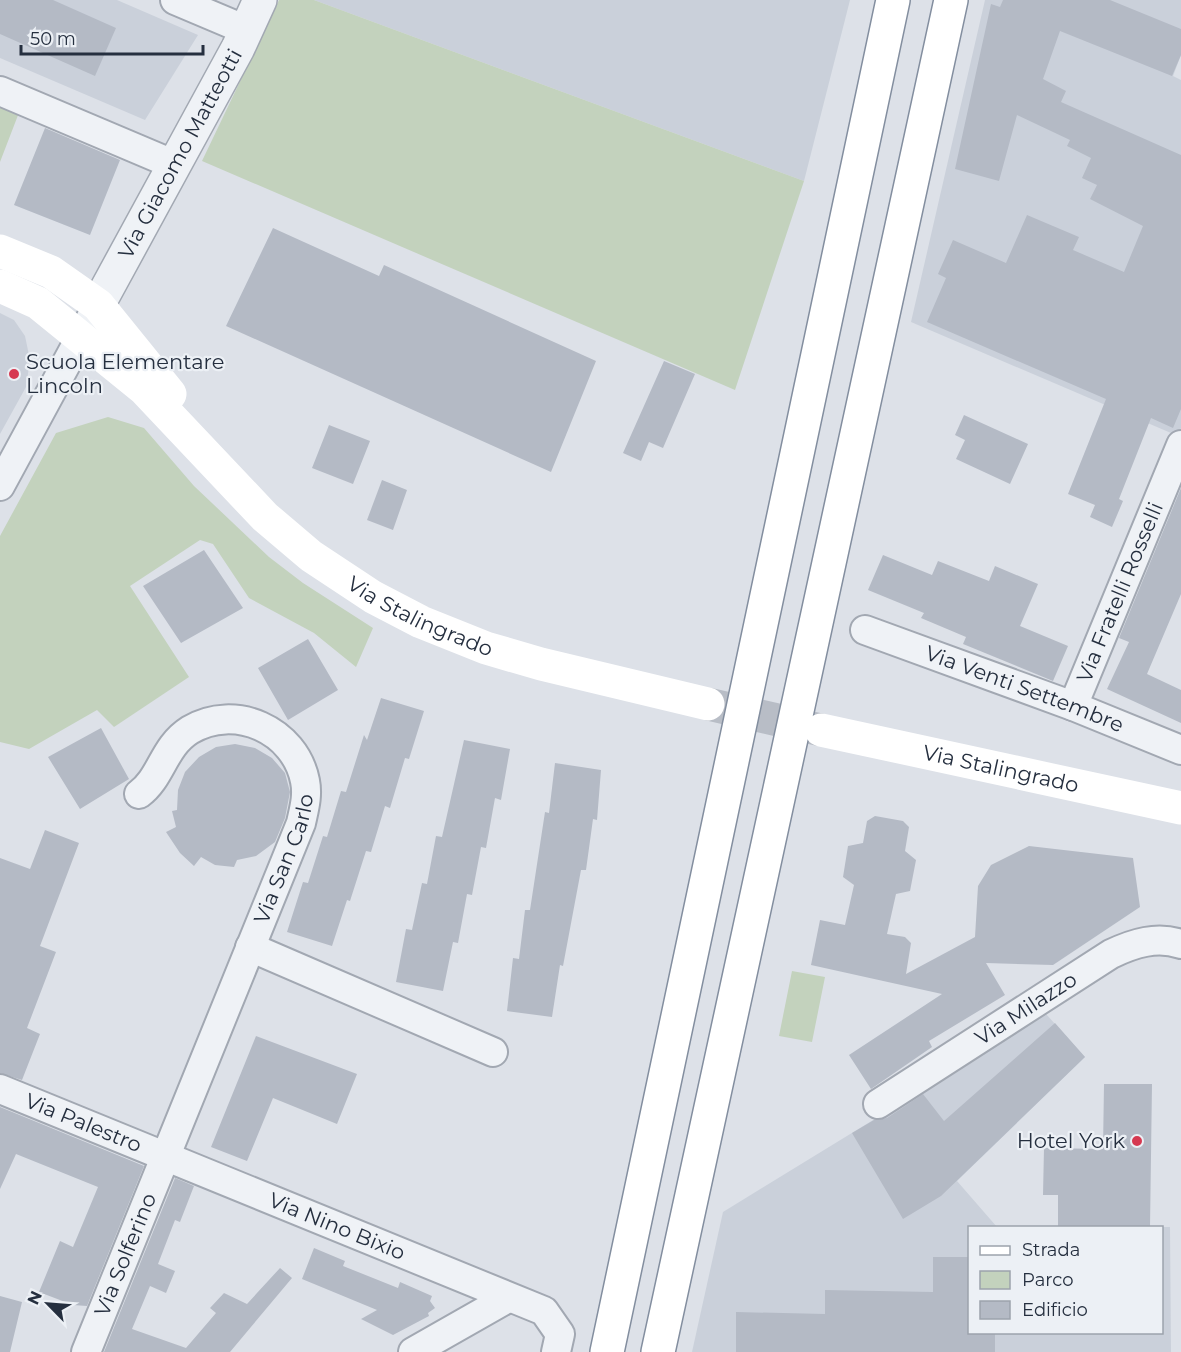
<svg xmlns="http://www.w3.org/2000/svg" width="1181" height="1352" font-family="Montserrat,sans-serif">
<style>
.built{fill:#cad0da}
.green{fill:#c3d2bd}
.building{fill:#b4bac5}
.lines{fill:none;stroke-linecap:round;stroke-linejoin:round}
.secondary-tunnel{stroke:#b8bdc6;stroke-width:33;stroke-dasharray:33 16;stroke-linecap:butt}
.minor-casing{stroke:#a2a8b2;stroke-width:32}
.tertiary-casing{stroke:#a2a8b2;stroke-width:36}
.motorway-casing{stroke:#838e9f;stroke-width:36}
.minor{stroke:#eff2f6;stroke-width:28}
.tertiary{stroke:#eff2f6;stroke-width:33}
.secondary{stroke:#fff;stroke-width:33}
.motorway{stroke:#fff;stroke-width:33}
.poi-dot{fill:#d63951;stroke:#ecf0f5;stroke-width:2}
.labels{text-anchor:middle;stroke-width:4.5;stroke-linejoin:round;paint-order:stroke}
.street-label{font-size:21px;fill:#252f3f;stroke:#ecf0f5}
.poi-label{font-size:21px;fill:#252f3f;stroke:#ecf0f5;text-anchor:start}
</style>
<rect width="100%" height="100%" fill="#dde1e8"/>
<!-- built -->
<path class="built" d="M 0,0 L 117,0 L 198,35 L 145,120 L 0,58 Z
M 314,0 L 850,0 L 804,181 Z
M 985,0 L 1181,0 L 1181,55 L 1173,76 L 1181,80 L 1181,428 L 1178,436 L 911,322 Z
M 0,313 L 14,320 L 25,336 L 30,360 L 26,387 L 0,434 Z
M 1046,1014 L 1085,1057 L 957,1181 L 997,1227 L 970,1228 L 970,1332 L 1162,1332 L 1162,1228 L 1131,1227 L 1170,1227 L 1171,1352 L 692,1352 L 723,1212 Z"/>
<!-- green -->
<path class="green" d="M 279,0 L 314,0 L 804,181 L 735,390 L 202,161 Z
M 0,101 L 20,110 L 0,162 Z
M 108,417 L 144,428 L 194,486 L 269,557 L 303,583 L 373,628 L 356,667 L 314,633 L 249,598 L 213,544 L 200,540 L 130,586 L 189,677 L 114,727 L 97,710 L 29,749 L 0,742 L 0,536 L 56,433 Z
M 792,971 L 825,977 L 812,1042 L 779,1036 Z"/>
<!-- building -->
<path class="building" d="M 0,0 L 53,0 L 116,28 L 95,76 L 0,34 Z
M 1003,0 L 1110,0 L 1181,29 L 1181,55 L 1172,76 L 1060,31 L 1043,79 L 1066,91 L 1061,102 L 1181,155 L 1181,409 L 1173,428 L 1151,418 L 1119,499 L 1123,501 L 1112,527 L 1090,517 L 1095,505 L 1068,494 L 1106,399 L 927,322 L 946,278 L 938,274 L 953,240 L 1006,263 L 1027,215 L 1079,237 L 1073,250 L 1124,272 L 1143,226 L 1090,199 L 1097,185 L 1082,178 L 1091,158 L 1067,146 L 1070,140 L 1017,115 L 999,181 L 955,169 L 991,4 L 1000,7 Z
M 45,128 L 120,160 L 90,235 L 14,205 Z
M 273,228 L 379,276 L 384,265 L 596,361 L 551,472 L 226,326 Z
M 664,361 L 695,374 L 663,448 L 649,442 L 641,461 L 623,453 Z
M 964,415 L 1028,444 L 1010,484 L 956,459 L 965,440 L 955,435 Z
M 329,425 L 370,441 L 353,484 L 312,468 Z
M 382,480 L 407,490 L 393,530 L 367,520 Z
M 1181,488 L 1181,594 L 1147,674 L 1181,690 L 1181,723 L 1107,689 L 1129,642 L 1119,638 Z
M 204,550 L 243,608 L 181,643 L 143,586 Z
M 883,555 L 932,575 L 938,561 L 989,581 L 995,566 L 1038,584 L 1020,626 L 1068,646 L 1053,681 L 963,644 L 966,637 L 921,618 L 924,613 L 868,590 Z
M 308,639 L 338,690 L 288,720 L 258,668 Z
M 381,698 L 424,711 L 409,759 L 405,758 L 390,808 L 385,806 L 371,852 L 366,851 L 350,901 L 347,900 L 332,946 L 287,932 L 303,882 L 308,883 L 323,836 L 327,837 L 341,791 L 346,792 L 364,735 L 367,740 Z
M 101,728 L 129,779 L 80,809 L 48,757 Z
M 464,740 L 510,749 L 501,800 L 495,798 L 486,848 L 481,847 L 472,895 L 467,894 L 458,943 L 453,942 L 443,991 L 396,982 L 406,929 L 412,930 L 422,883 L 427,884 L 436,836 L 442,837 Z
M 235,744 L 255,748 L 272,758 L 285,773 L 290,792 L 285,818 L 275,842 L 256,856 L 237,860 L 234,867 L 215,865 L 201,857 L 194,866 L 180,853 L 166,832 L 176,827 L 172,811 L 177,810 L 178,790 L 185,772 L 199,757 L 216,747 Z
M 555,763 L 601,770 L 597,820 L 593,819 L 586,870 L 581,870 L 563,966 L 560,965 L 552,1017 L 507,1011 L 513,958 L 519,959 L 525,910 L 530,910 L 545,812 L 549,813 Z
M 875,816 L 903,821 L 909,827 L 905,851 L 916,860 L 910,891 L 896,894 L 887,934 L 905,937 L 911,943 L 906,974 L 975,937 L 978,886 L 991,865 L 1029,846 L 1133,858 L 1140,907 L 1053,965 L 986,963 L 1005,995 L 929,1041 L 932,1047 L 871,1089 L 849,1055 L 942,994 L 811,965 L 820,920 L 845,925 L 854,885 L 843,877 L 848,846 L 863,843 L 867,821 Z
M 45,830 L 79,843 L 40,946 L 56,952 L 27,1028 L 40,1034 L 22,1080 L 0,1073 L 0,858 L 30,869 Z
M 1055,1023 L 1085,1057 L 941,1196 L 903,1219 L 852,1133 L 874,1120 L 887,1118 L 923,1094 L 944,1121 Z
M 256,1036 L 357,1074 L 337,1124 L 273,1098 L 247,1161 L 211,1147 Z
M 1104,1084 L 1152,1084 L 1150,1227 L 1058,1227 L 1058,1195 L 1043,1195 L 1044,1148 L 1103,1149 Z
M 0,1107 L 144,1166 L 87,1306 L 73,1305 L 39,1292 L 60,1241 L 73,1247 L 98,1187 L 16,1154 L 0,1189 Z
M 175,1178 L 194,1186 L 180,1222 L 175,1220 L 158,1264 L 175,1271 L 166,1293 L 150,1286 L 132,1329 L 186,1348 L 216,1313 L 210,1308 L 224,1293 L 247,1304 L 280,1268 L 292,1278 L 230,1352 L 104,1352 Z
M 314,1248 L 345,1261 L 343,1266 L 398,1288 L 400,1282 L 432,1296 L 430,1301 L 435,1308 L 428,1313 L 429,1316 L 393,1335 L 361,1319 L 377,1310 L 302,1279 Z
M 933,1257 L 969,1257 L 969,1332 L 995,1332 L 995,1352 L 736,1352 L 736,1312 L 825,1314 L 825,1290 L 933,1292 Z
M 0,1296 L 22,1302 L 10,1352 L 0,1352 Z"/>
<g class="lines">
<!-- secondary-tunnel -->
<path class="secondary-tunnel" d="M 708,704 L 821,730"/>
<defs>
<g id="minor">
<path d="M 175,0 L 246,30"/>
<path d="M 0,91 L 175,165"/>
<path d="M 0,486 L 98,305"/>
<path id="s1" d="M 865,630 L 1073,706 L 1181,750"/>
<path id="s2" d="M 1073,706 L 1181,445"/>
<path d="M 250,947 L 493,1052"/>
<path id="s3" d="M 0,1089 L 544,1311 L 560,1334 L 556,1352"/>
<path id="s4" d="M 878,1104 L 1111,954 C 1134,943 1157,936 1181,944"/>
<path id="s5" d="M 86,1352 L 301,823 C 304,809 308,796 305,781 C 295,730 235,703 190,730 C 163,747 162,777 139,794"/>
<path d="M 413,1352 L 508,1298"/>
</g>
<g id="tertiary">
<path id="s6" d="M 98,305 L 238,48 L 260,0"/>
</g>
<path id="motorway" d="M 607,1352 L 893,0
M 658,1352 L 951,0"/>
</defs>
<!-- minor casing -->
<use href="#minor" class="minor-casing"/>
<!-- tertiary casing -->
<use href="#tertiary" class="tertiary-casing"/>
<!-- motorway casing -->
<use href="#motorway" class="motorway-casing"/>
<!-- minor -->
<use href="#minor" class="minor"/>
<!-- tertiary -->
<use href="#tertiary" class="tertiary"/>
<!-- secondary -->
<g class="secondary">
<path d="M 0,251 L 51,272 L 98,305 L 170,394"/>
<path id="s7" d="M 0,286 L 38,303 L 144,389 L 265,517 L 311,556 L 373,597 L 421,622 L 486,648 L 541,664 L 708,704"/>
<path id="s8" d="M 821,730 L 1181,808"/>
</g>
<!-- motorway -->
<use href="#motorway" class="motorway"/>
</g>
<!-- markers -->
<g class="poi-dot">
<circle cx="14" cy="374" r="6"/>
<circle cx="1137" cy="1141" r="6"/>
</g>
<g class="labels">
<!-- street labels -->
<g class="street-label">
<text dy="7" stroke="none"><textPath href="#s6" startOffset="172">Via Giacomo Matteotti</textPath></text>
<text dy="7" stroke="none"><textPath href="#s2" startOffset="123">Via Fratelli Rosselli</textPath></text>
<text dy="7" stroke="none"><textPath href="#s7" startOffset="540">Via Stalingrado</textPath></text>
<text dy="7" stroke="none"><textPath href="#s1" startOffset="170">Via Venti Settembre</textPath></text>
<text dy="7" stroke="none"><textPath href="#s8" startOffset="184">Via Stalingrado</textPath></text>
<text dy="7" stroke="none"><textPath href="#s5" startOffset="532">Via San Carlo</textPath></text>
<text dy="7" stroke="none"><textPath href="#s4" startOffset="176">Via Milazzo</textPath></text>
<text dy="7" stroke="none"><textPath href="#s3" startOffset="90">Via Palestro</textPath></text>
<text dy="7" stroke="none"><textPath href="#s3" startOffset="364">Via Nino Bixio</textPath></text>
<text dy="7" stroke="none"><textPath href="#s5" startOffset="105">Via Solferino</textPath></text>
</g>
<!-- poi labels -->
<g class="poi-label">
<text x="26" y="369">Scuola Elementare<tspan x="26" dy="24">Lincoln</tspan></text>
<text x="1125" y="1148" text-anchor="end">Hotel York</text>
</g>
</g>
<!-- legend -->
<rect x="968" y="1226" width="195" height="108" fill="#ecf0f5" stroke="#9ca3ac" stroke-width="1.5"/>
<rect x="980" y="1246" width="30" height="9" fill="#ffffff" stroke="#9ca3ac" stroke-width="1.5"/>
<text x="1022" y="1256" font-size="18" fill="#252f3f">Strada</text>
<rect x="980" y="1271" width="30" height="18" fill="#c3d2bd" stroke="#9ca3ac" stroke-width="1.5"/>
<text x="1022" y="1286" font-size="18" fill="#252f3f">Parco</text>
<rect x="980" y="1301" width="30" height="18" fill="#b4bac5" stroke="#9ca3ac" stroke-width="1.5"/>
<text x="1022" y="1316" font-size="18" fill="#252f3f">Edificio</text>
<!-- north arrow -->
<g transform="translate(48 1304) rotate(295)" stroke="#ecf0f5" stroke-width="4.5" paint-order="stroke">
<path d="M0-4.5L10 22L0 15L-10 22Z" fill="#252f3f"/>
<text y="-9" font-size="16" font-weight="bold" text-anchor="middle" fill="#252f3f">N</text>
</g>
<!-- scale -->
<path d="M21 45v9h182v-9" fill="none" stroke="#252f3f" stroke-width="3"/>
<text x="30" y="45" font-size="18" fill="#252f3f" stroke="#ecf0f5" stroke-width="4.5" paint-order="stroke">50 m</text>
</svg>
